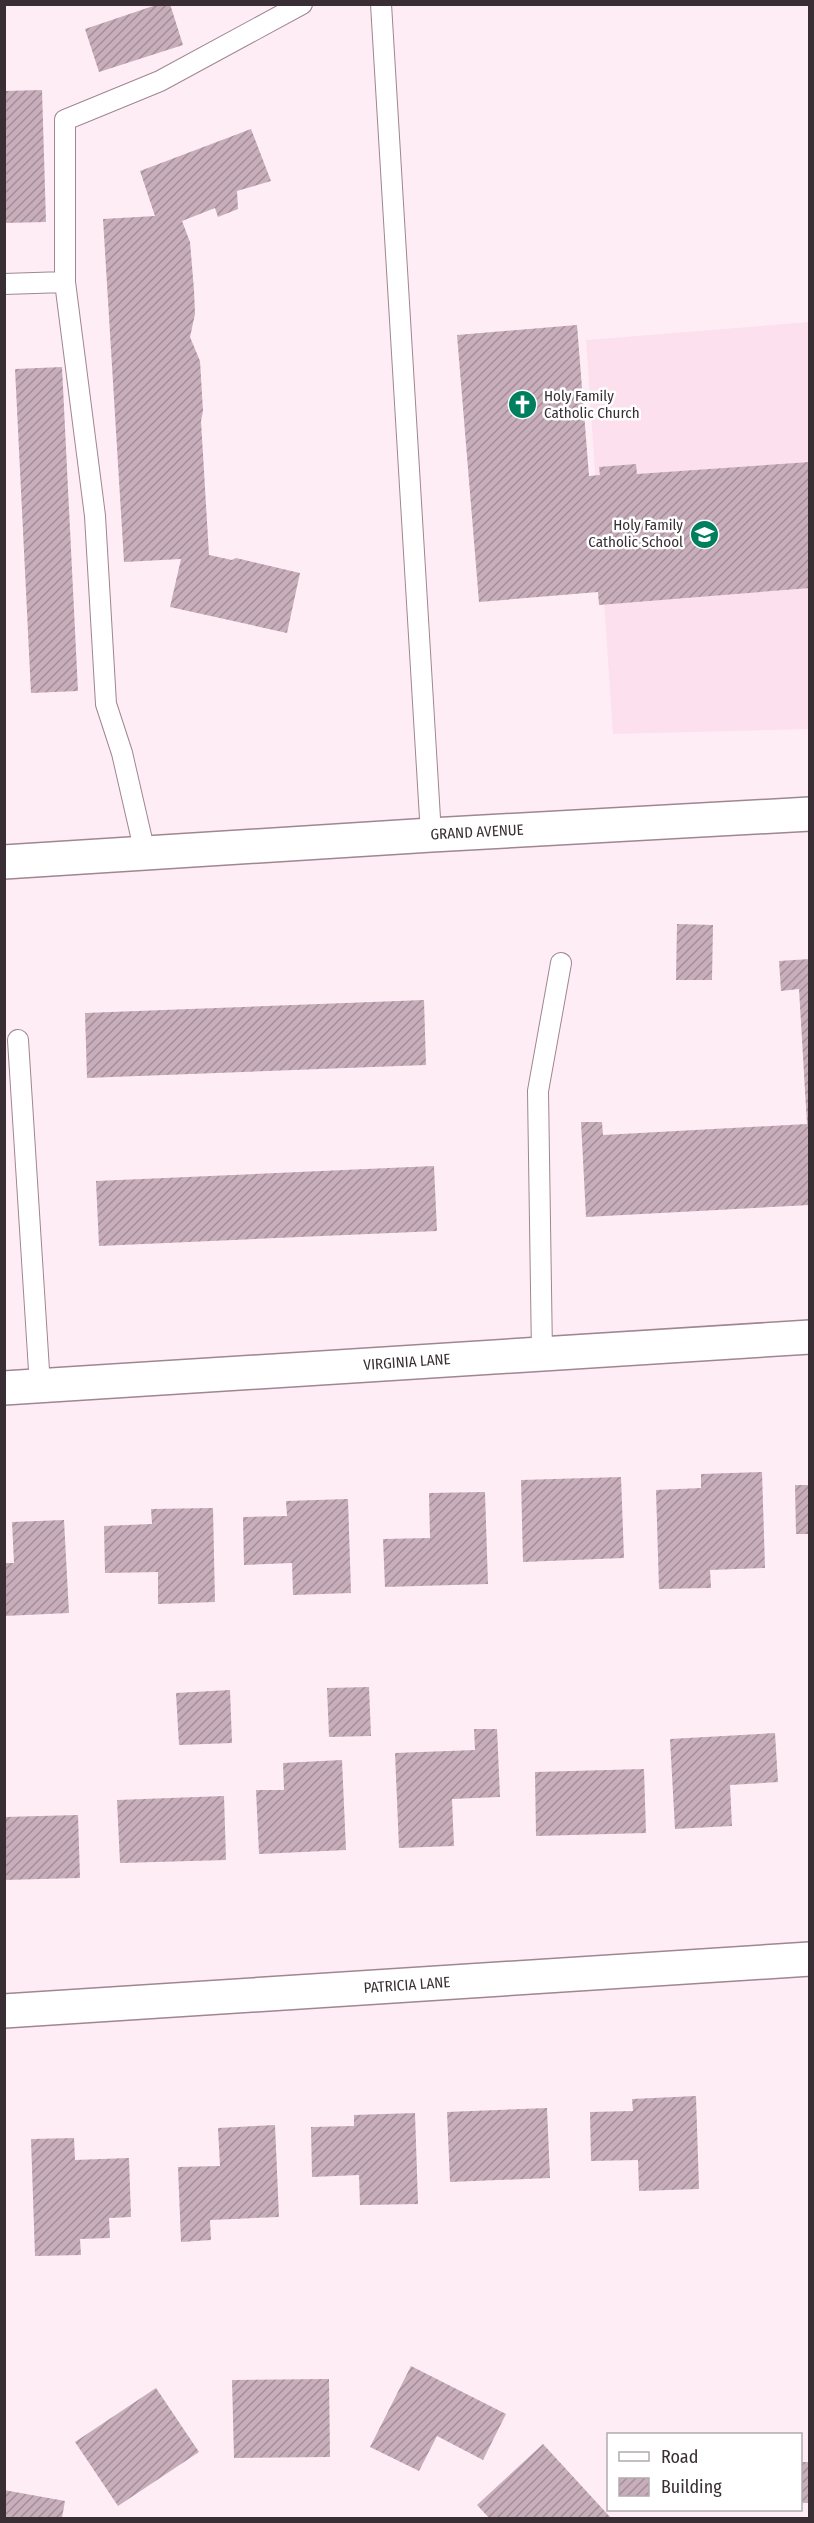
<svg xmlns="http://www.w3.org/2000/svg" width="814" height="2523" font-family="'Fira Sans Condensed',sans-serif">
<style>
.built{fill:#fde0ee}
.building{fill:url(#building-hatch)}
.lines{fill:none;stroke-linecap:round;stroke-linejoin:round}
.service-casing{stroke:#9f8692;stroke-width:22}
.minor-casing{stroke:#9f8692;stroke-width:36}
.secondary-casing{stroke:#9f8692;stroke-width:36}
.service{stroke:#fff;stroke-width:20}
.minor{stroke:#fff;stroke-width:33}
.secondary{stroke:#fff;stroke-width:33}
.labels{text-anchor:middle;stroke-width:5;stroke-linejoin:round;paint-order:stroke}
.poi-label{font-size:15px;fill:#392e34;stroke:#fff;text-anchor:start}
.street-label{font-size:15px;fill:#392e34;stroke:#fff}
</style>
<defs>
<pattern id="building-hatch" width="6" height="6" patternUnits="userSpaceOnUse" patternTransform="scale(1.5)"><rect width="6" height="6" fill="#c8aeba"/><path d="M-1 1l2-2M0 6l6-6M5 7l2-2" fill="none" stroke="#a38e98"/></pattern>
</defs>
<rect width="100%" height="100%" fill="#ffedf5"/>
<!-- built -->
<path class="built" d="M 809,322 L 809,729 L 613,734 L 586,340 Z"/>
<!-- building -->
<path class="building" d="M 159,4 L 170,4 L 183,45 L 99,72 L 85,29 Z
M 42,90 L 46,222 L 4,223 L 4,91 Z
M 251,129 L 271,181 L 237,191 L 238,209 L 218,217 L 215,208 L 182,221 L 190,242 L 194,290 L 195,314 L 190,337 L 200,361 L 203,411 L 201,421 L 209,555 L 232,560 L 236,558 L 300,573 L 287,633 L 170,607 L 181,559 L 124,562 L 103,219 L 155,216 L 140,171 Z
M 577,325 L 589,476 L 600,475 L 599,467 L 636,464 L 637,474 L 810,462 L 810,588 L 599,605 L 598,592 L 479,602 L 457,335 Z
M 62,367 L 78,691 L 31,693 L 15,369 Z
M 677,924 L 713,925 L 712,980 L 676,980 Z
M 810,959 L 810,1205 L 586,1217 L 581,1122 L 602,1122 L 603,1135 L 807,1124 L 799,989 L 781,991 L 779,961 Z
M 424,1000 L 426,1065 L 87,1078 L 85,1013 Z
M 434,1166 L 437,1231 L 99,1246 L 96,1181 Z
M 762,1472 L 765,1568 L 710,1570 L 711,1588 L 659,1589 L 656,1490 L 701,1488 L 701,1474 Z
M 621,1477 L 624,1558 L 523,1562 L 521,1480 Z
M 795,1485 L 810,1485 L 810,1534 L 796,1534 Z
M 485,1492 L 488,1584 L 385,1587 L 383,1539 L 430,1538 L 429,1493 Z
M 348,1499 L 351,1593 L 293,1595 L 292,1563 L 244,1565 L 243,1517 L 287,1516 L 286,1501 Z
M 213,1508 L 215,1602 L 158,1604 L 158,1572 L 105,1573 L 104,1526 L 152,1524 L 151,1509 Z
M 64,1520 L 69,1613 L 4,1616 L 4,1563 L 14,1563 L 12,1522 Z
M 369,1687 L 371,1736 L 329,1737 L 327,1688 Z
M 230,1690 L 232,1743 L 179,1745 L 176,1693 Z
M 474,1729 L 497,1729 L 500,1797 L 452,1799 L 454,1846 L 399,1848 L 395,1753 L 475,1750 Z
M 775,1733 L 778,1782 L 730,1785 L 732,1826 L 675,1829 L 670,1739 Z
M 342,1760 L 346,1850 L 259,1854 L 256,1790 L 284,1790 L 283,1763 Z
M 644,1769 L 646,1833 L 536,1836 L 535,1772 Z
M 224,1796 L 226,1860 L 120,1863 L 117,1800 Z
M 78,1815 L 80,1878 L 4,1880 L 4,1817 Z
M 696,2096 L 699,2189 L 639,2191 L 638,2160 L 591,2161 L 590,2112 L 633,2111 L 632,2099 Z
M 547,2108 L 550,2178 L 450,2182 L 447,2112 Z
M 415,2113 L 418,2204 L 360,2205 L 359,2175 L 312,2177 L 311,2127 L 354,2126 L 354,2115 Z
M 275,2125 L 279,2217 L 210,2220 L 211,2240 L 181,2242 L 178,2167 L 220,2166 L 218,2128 Z
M 74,2138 L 75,2160 L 129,2158 L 131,2217 L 109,2218 L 110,2238 L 80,2239 L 81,2255 L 35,2256 L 31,2139 Z
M 411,2366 L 506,2414 L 483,2460 L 437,2436 L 419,2471 L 370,2447 Z
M 329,2379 L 330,2457 L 234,2458 L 232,2380 Z
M 156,2388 L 199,2452 L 118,2506 L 75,2442 Z
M 543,2444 L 611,2518 L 489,2518 L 477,2505 Z
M 800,2462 L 810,2462 L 810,2503 L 800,2503 Z
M 4,2490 L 65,2501 L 62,2518 L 4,2518 Z"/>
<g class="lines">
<defs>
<path id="service" d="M 381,4 L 431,835
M 65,282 L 95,516 L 106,704 L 122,753 L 145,853
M 4,284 L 65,282 L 65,120 L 160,81 L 302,4
M 18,1040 L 40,1386
M 542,1354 L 538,1091 L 561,963"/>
<path id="minor" d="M 4,1388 L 810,1337
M 4,2011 L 810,1959"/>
<path id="secondary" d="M 4,862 L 431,835 L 810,814"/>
</defs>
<!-- service casing -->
<use href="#service" class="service-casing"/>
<!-- minor casing -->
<use href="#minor" class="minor-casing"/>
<!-- secondary casing -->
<use href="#secondary" class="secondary-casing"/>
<!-- service -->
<use href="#service" class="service"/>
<!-- minor -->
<use href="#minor" class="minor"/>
<!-- secondary -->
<use href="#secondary" class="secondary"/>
</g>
<!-- icons -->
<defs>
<symbol id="church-disc" viewBox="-11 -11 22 22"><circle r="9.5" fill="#007f5f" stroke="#fff"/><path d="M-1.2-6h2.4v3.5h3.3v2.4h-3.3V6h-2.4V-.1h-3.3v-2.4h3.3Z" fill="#fff"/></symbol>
<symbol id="school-disc" viewBox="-11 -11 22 22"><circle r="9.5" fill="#007f5f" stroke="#fff"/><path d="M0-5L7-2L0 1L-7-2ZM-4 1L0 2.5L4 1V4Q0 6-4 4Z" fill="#fff"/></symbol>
</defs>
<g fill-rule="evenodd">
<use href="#church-disc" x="506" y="388" width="33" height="33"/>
<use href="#school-disc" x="688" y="518" width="33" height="33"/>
</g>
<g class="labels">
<!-- poi labels -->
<g class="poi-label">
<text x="544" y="401">Holy Family<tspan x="544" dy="17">Catholic Church</tspan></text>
<text x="683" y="530" text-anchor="end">Holy Family<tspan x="683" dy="17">Catholic School</tspan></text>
</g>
<!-- street labels -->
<g class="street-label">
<text transform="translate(477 832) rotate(-3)" y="5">GRAND AVENUE</text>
<text transform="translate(407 1362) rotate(-4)" y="5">VIRGINIA LANE</text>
<text transform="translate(407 1985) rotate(-4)" y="5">PATRICIA LANE</text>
</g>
</g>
<!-- border -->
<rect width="814" height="2523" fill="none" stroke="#392e34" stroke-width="12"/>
<!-- legend -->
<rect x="607" y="2433" width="195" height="78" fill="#ffffff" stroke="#b0abae" stroke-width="1.5"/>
<rect x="619" y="2452" width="30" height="9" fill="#ffffff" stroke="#b0abae" stroke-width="1.5"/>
<text x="661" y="2463" font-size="18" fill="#392e34">Road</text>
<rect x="619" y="2478" width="30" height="18" fill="url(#building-hatch)" stroke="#b0abae" stroke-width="1.5"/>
<text x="661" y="2493" font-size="18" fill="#392e34">Building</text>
</svg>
